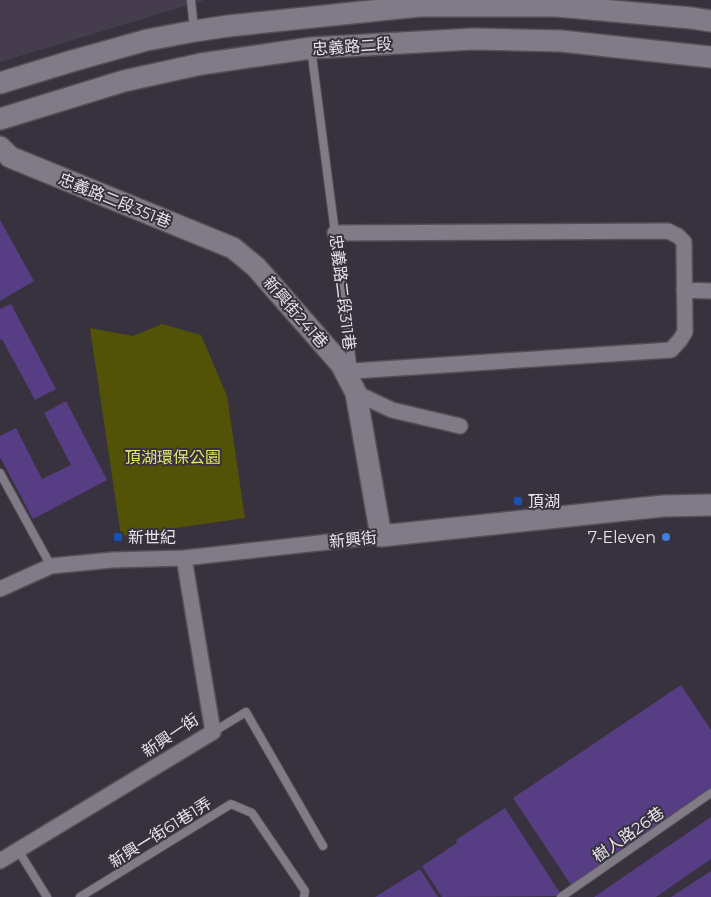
<svg xmlns="http://www.w3.org/2000/svg" width="711" height="897" font-family="Montserrat,'Noto Sans TC',sans-serif">
<style>
.built{fill:#453c4d}
.green{fill:#535307}
.building{fill:#563d84}
.lines{fill:none;stroke-linecap:round;stroke-linejoin:round}
.lane-casing{stroke:#544f58;stroke-width:10}
.street-casing{stroke:#544f58;stroke-width:18}
.secondary-casing{stroke:#544f58;stroke-width:24}
.lane{stroke:#817a87;stroke-width:8}
.street{stroke:#817a87;stroke-width:15}
.secondary{stroke:#817a87;stroke-width:21}
.transit-dot{fill:#1a4fb4;stroke:#38323e;stroke-width:2}
.shop-dot{fill:#3f7fe0;stroke:#38323e;stroke-width:2}
.labels{text-anchor:middle;stroke-width:4;stroke-linejoin:round;paint-order:stroke}
.street-label{font-size:16px;fill:#e8e4ec;stroke:#38323e}
.park-label{font-size:16px;fill:#e2e56a;stroke:#38323e}
.poi-label{font-size:16px;fill:#e8e4ec;stroke:#38323e;text-anchor:start}
</style>
<rect width="100%" height="100%" fill="#38323e"/>
<!-- built -->
<path class="built" d="M 0,0 L 205,0 L 0,62 Z"/>
<!-- green -->
<path class="green" d="M 162,324 L 201,335 L 227,396 L 245,518 L 121,536 L 90,328 L 133,336 Z"/>
<!-- building -->
<path class="building" d="M 0,220 L 34,281 L 0,301 Z
M 11,304 L 56,389 L 35,400 L 2,339 L 0,340 L 0,309 Z
M 66,401 L 107,480 L 33,519 L 0,457 L 0,436 L 16,428 L 42,479 L 71,465 L 44,413 Z
M 681,685 L 711,730 L 711,792 L 571,885 L 513,798 Z
M 505,808 L 562,896 L 442,897 L 422,866 L 457,843 L 456,840 Z
M 711,817 L 711,859 L 656,897 L 594,897 Z
M 420,869 L 438,897 L 375,897 L 388,889 Z
M 711,871 L 711,897 L 671,897 Z"/>
<g class="lines">
<defs>
<path id="lane" d="M 191,0 L 194,29
M 311,48 L 353,371
M 0,473 L 51,566
M 213,732 L 246,712 L 323,846
M 18,850 L 47,897
M 80,897 L 231,804 L 252,813 L 305,891 L 304,897
M 561,897 L 711,793"/>
<path id="street" d="M 335,233 L 668,231 L 678,236 L 684,242 L 685,332 L 680,340 L 671,350 L 353,371
M 684,290 L 711,291
M 356,393 L 392,410 L 460,426
M 0,589 L 51,566 L 112,560 L 184,558 L 381,536
M 0,861 L 213,732 L 184,558"/>
<path id="secondary" d="M 0,83 L 72,61 L 147,40 L 195,31 L 228,26 L 419,6 L 557,6 L 691,18 L 711,21
M 0,119 L 124,81 L 201,64 L 311,48 L 473,39 L 561,41 L 711,57
M 0,147 L 10,157 L 233,248 L 256,267 L 341,364 L 356,393 L 381,536 L 663,506 L 711,505"/>
</defs>
<!-- lane casing -->
<use href="#lane" class="lane-casing"/>
<!-- street casing -->
<use href="#street" class="street-casing"/>
<!-- secondary casing -->
<use href="#secondary" class="secondary-casing"/>
<!-- lane -->
<use href="#lane" class="lane"/>
<!-- street -->
<use href="#street" class="street"/>
<!-- secondary -->
<use href="#secondary" class="secondary"/>
</g>
<!-- markers -->
<g class="transit-dot">
<rect x="513" y="496" width="10" height="10" rx="2.5"/>
<rect x="113" y="532" width="10" height="10" rx="2.5"/>
</g>
<circle class="shop-dot" cx="666" cy="537" r="5"/>
<g class="labels">
<!-- street labels -->
<g class="street-label">
<text transform="translate(352 46) rotate(-4)" y="6">忠義路二段</text>
<text transform="translate(115 200) rotate(22)" y="6">忠義路二段351巷</text>
<text transform="translate(343 292) rotate(83)" y="6">忠義路二段311巷</text>
<text transform="translate(296 312) rotate(49)" y="6">新興街241巷</text>
<text transform="translate(353 539) rotate(-6)" y="6">新興街</text>
<text transform="translate(170 735) rotate(-34)" y="6">新興一街</text>
<text transform="translate(160 832) rotate(-32)" y="6">新興一街61巷1弄</text>
<text transform="translate(628 834) rotate(-35)" y="6">樹人路26巷</text>
</g>
<!-- park labels -->
<g class="park-label">
<text x="173" y="463">頂湖環保公園</text>
</g>
<!-- poi labels -->
<g class="poi-label">
<text x="528" y="507">頂湖</text>
<text x="128" y="543">新世紀</text>
<text x="656" y="543" text-anchor="end">7-Eleven</text>
</g>
</g>
</svg>
